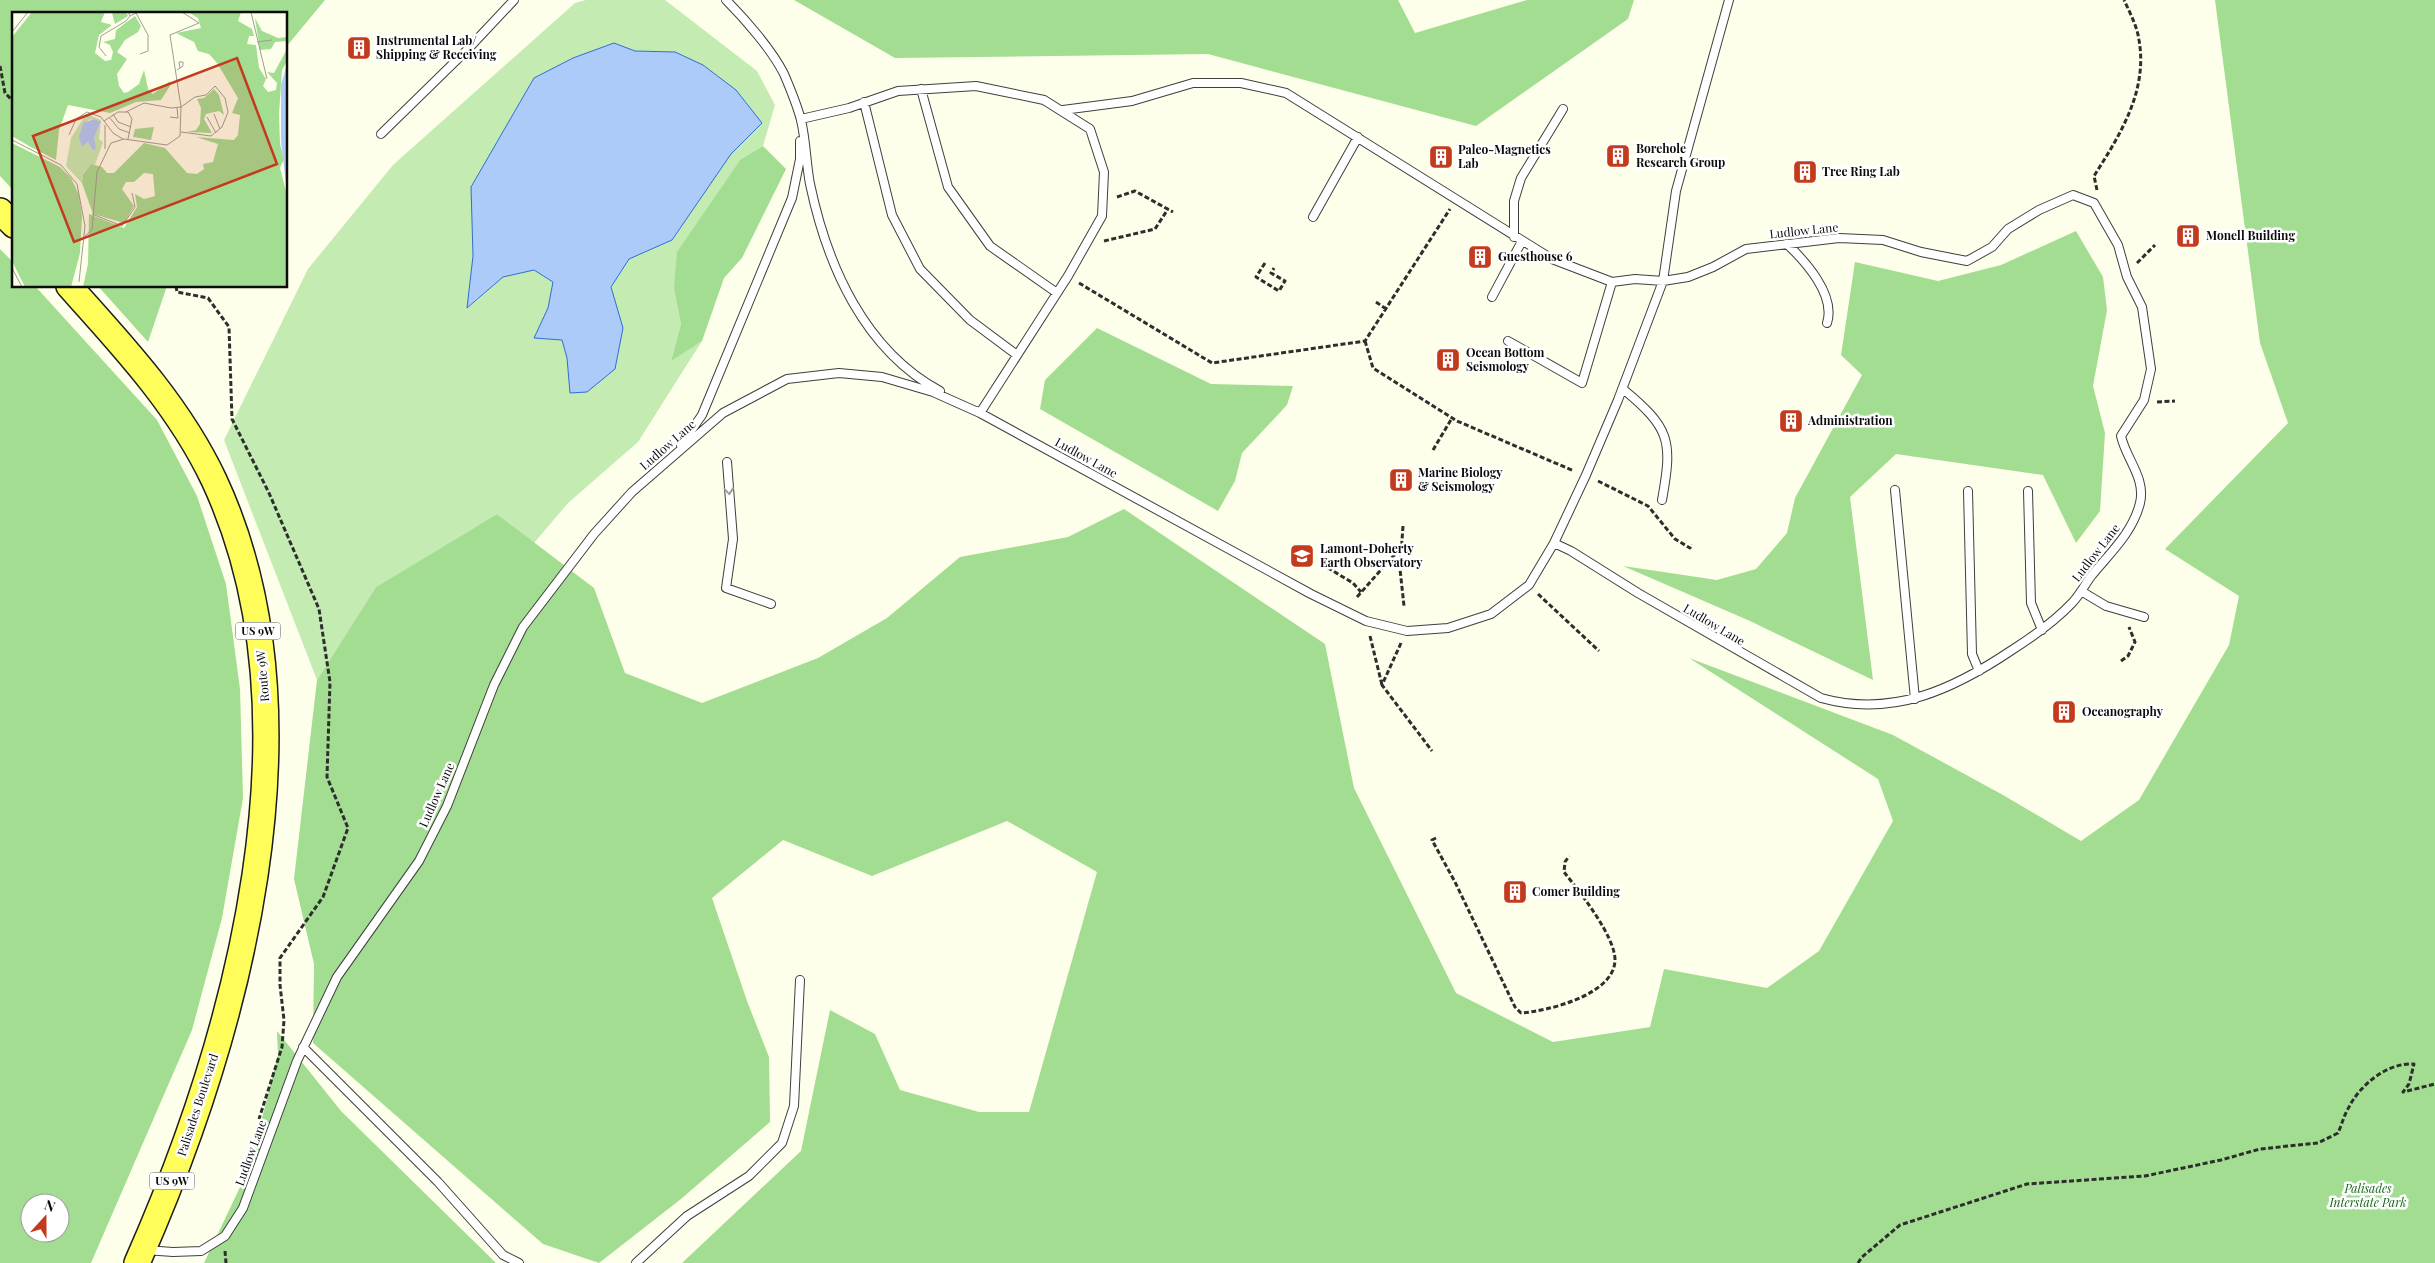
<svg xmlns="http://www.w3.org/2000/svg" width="2435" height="1263" font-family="'Playfair Display',serif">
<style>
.green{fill:#c3ebb2;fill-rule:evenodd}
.forest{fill:#a2dd91;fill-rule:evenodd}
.water{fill:#accbf9;stroke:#2f6dd4}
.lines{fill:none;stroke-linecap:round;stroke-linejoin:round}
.lane-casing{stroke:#3f3f3f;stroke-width:10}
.primary-casing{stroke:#1d1d1d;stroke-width:28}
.path{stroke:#2e2e2e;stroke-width:3;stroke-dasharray:5 2.5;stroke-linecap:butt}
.lane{stroke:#fff;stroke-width:8}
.primary{stroke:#fffd5a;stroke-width:25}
.oneway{stroke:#9e9e9e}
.labels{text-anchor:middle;stroke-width:5;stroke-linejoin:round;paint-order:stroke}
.shield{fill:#fff;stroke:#555;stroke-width:1}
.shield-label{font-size:11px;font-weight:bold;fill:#0c0c0c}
.poi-label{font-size:12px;font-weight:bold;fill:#0c0c0c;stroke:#fff;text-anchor:start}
.street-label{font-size:12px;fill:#0c0c0c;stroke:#fff}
.park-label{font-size:12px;font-style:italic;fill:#19661b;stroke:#fff}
.inset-road{fill:none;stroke:#9d9e91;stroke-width:1}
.view{fill:#c33b1d;fill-opacity:0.15;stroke:#c33b1d;stroke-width:2.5}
.inset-edge{fill:none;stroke:#0c0c0c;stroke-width:2.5}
</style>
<rect width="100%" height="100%" fill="#feffea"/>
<!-- green -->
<path class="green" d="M 586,0 L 665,0 L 757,71 L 775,105 L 763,146 L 741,159 L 674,289 L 681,324 L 671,360 L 702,341 L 638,442 L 568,503 L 534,543 L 497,514 L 376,587 L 317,680 L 224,440 L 308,269 L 393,165 L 575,3 ZM 614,43 L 635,51 L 675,52 L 703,65 L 736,90 L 761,123 L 731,154 L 672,240 L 629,259 L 611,287 L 623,328 L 570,392 L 567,358 L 562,340 L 534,338 L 548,308 L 553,282 L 534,270 L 503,277 L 468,308 L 473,256 L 471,187 L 534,78 L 573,58 Z"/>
<!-- forest -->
<path class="forest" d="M 0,0 L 325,0 L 286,47 L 286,14 L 14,14 L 14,191 L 0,176 Z
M 794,0 L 1398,0 L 1415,33 L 1527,0 L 1634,0 L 1628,19 L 1476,126 L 1208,54 L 895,58 Z
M 2215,0 L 2435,0 L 2435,1263 L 682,1263 L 801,1151 L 830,1010 L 875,1034 L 900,1090 L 979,1112 L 1029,1112 L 1097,872 L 1007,821 L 872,876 L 783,840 L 712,898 L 747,1001 L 769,1057 L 770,1122 L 681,1199 L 599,1263 L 543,1244 L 313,1043 L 314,964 L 294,879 L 317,680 L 376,587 L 497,514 L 594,588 L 625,673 L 702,703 L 818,658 L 887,618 L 960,557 L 1068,537 L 1124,509 L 1325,644 L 1354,788 L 1456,993 L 1553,1042 L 1650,1027 L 1664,969 L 1767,988 L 1819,951 L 1893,821 L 1878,779 L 1689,658 L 1893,735 L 2003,795 L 2081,841 L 2139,800 L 2229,645 L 2239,596 L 2165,549 L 2288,423 L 2260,343 Z
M 763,146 L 786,169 L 742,258 L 724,278 L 702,341 L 671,361 L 681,324 L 674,289 L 677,252 L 741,159 Z
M 2076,231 L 2103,277 L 2107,310 L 2093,386 L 2105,433 L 2100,511 L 2076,543 L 2043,475 L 1896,454 L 1850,497 L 1873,680 L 1750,621 L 1623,566 L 1717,580 L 1756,569 L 1787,533 L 1795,498 L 1862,375 L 1841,355 L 1855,262 L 1938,281 L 2001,265 Z
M 0,249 L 14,263 L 14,286 L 35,286 L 157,420 L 197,496 L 226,584 L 240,689 L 243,798 L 222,918 L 192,1030 L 91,1263 L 0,1263 ZM 30,1203 L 60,1203 L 60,1233 L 30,1233 Z
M 98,286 L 167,286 L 148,342 Z
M 1097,328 L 1211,384 L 1293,386 L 1287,405 L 1242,453 L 1235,481 L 1218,511 L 1040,409 L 1045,380 Z
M 277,1031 L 341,1111 L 496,1263 L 204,1263 L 250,1166 L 278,1055 Z"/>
<!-- water -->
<path class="water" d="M 614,43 L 635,51 L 675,52 L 703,65 L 736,90 L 762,123 L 731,154 L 672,240 L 629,259 L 611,287 L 623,328 L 615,369 L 587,392 L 570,393 L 567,358 L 562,340 L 534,338 L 548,308 L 553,282 L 534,270 L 503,277 L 467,308 L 473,256 L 471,187 L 534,78 L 573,58 Z"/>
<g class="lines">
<defs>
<path id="lane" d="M 726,0 C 745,19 772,50 784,74 C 790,88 797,105 801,120 C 806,141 806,163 810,184 C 827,265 864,350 940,391
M 921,89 L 948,187 L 990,246 L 1057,293
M 864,102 L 892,215 L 920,269 L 970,320 L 1017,355
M 801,119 L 849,108 L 898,91 L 976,86 L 1044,100 L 1090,129 L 1104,172 L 1102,216 L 1068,276 L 980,413 L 977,411
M 381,134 L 468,49 L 514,0
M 1313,217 L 1358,137
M 1514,237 L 1514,201 L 1521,178 L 1563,109
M 1787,244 C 1805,261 1836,295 1827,323
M 1492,297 L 1522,241
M 1508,341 L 1582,383 L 1612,282
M 1623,389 C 1670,428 1673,440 1662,500
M 681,445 L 702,415 L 792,198 L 800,159 L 800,141
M 727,462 L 733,539 L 726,588 L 771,604
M 1895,490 L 1915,699
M 1968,491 L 1972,654 L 1979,671
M 2028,491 L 2031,603 L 2042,630
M 1554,543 L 1571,551 L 1638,593 L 1821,698 C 1893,718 1954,689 2012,650 C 2034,636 2054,622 2072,603 C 2080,595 2085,584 2092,575 C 2110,553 2133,532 2140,503 C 2146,478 2126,459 2121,436 L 2144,400 L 2151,369 L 2142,307 L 2127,277 L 2118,245 L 2094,203 L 2073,195 L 2039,210 L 2008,229 L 1992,247 L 1967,261 L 1921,252 L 1883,240 L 1839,238 L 1746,249 L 1713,267 L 1688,277 L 1663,281 L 1676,191 L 1729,0
M 2081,591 L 2106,606 L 2144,617
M 303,1047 L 438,1182 L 503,1255 L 519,1263
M 145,1250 L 173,1252 L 201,1251 L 225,1236 L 243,1208 L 297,1061 L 337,977 L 419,861 L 447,806 L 494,685 L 523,627 L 594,534 L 632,492 L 723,413 L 787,379 L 839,373 L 882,377 L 933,392 L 980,413 L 1311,594 L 1366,621 L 1407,631 L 1448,628 L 1491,614 L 1529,585 L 1554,543 L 1586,475 L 1618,400 L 1663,281 L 1635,279 L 1612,282 L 1552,259 L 1286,93 L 1241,83 L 1193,83 L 1132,101 L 1063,110
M 636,1263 L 687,1216 L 749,1176 L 782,1143 L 794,1106 L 800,980"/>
<path id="primary" d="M 0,211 L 14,225
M 69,286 C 124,347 179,406 214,480 C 325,718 238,1035 137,1263"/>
</defs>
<!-- lane casing -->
<use href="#lane" class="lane-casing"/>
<!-- primary casing -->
<use href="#primary" class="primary-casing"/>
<!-- path -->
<path class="path" d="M 0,66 L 5,93 L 14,102
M 2097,190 L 2094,176 C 2120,135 2148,91 2139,40 C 2137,26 2130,13 2124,0
M 1117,197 L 1135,191 L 1173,212
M 1104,241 L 1155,229 L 1168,209
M 1265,263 L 1256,277 L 1279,291 L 1285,281 L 1271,273 L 1274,268
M 2137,263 L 2155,245
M 1079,283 L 1212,363 L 1365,341 L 1450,209
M 176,286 L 177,292 L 208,298 L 229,327 L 232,419 L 269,493 L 319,609 L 330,682 L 327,777 L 348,828 L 323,897 L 280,958 L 280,985 L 284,1020 L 282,1047 L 259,1119
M 1376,302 L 1386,309
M 1365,341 L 1373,368 L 1457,421 L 1574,471
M 2157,402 L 2175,401
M 1433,450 L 1452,418
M 1598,481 L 1648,506 L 1675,539 L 1690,548 L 1691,544
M 1403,526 L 1400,569 L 1404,606
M 1332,561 L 1328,568 L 1353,583 L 1361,592
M 1538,594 L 1599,651
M 1357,597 L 1402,546
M 1370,636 L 1382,685
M 1401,643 L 1382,685 L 1432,751
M 2121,661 L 2128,656 L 2135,642 L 2129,627
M 1436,838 L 1432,840 L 1455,882 L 1515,1007 L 1521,1013 C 1548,1011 1613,995 1615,961 C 1616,937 1579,891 1564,872 L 1565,862 L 1569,856
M 225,1251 L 226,1263
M 1858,1263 L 1862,1257 L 1900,1225 L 2027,1184 L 2145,1176 L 2221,1160 L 2260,1149 L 2318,1143 L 2338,1133 C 2342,1124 2344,1115 2349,1107 C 2360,1085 2388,1062 2414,1064 L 2409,1084 L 2403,1092 L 2435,1084"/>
<!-- lane -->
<use href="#lane" class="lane"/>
<!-- primary -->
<use href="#primary" class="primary"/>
</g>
<!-- one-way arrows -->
<defs><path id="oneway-chevron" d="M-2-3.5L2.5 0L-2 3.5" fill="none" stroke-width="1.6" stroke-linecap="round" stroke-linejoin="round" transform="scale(1.25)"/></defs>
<use class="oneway" href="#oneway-chevron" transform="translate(729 491) rotate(85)"/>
<!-- icons -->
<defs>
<symbol id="building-square" viewBox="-11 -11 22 22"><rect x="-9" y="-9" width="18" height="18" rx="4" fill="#c33b1d" stroke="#fff"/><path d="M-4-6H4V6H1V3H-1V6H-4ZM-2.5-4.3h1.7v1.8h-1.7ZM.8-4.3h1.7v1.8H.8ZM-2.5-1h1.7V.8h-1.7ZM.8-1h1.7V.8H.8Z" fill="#fff"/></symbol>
<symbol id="university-square" viewBox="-11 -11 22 22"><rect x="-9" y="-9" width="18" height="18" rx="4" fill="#c33b1d" stroke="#fff"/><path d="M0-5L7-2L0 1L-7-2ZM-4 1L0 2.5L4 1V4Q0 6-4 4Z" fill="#fff"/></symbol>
</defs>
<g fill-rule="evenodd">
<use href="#building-square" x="345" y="34" width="28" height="28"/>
<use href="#building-square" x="1604" y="142" width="28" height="28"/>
<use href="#building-square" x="1427" y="143" width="28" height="28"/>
<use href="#building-square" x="1791" y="158" width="28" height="28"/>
<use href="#building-square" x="2174" y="222" width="28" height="28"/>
<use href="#building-square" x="1466" y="243" width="28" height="28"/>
<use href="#building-square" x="1434" y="346" width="28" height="28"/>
<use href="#building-square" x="1777" y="407" width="28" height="28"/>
<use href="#building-square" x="1387" y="466" width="28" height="28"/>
<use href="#university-square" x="1288" y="542" width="28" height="28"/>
<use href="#building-square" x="2050" y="698" width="28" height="28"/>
<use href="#building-square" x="1501" y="878" width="28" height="28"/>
</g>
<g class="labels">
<!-- shield labels -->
<g class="shield">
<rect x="235.5" y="622.5" width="45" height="17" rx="4"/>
<rect x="149.5" y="1172.5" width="45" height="17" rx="4"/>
</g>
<g class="shield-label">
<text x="258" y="635">US 9W</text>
<text x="172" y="1185">US 9W</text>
</g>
<!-- poi labels -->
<g class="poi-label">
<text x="376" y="45">Instrumental Lab/<tspan x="376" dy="14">Shipping &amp; Receiving</tspan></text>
<text x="1636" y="153">Borehole<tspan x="1636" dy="14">Research Group</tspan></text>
<text x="1458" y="154">Paleo-Magnetics<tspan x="1458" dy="14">Lab</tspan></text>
<text x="1822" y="176">Tree Ring Lab</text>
<text x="2206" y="240">Monell Building</text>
<text x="1498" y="261">Guesthouse 6</text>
<text x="1466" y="357">Ocean Bottom<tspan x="1466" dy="14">Seismology</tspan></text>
<text x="1808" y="425">Administration</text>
<text x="1418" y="477">Marine Biology<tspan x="1418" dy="14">&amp; Seismology</tspan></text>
<text x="1320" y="553">Lamont-Doherty<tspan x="1320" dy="14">Earth Observatory</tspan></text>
<text x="2082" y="716">Oceanography</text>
<text x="1532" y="896">Comer Building</text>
</g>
<!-- street labels -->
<g class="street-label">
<text transform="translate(1804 231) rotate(-6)" y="4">Ludlow Lane</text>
<text transform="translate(668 445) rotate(-41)" y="4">Ludlow Lane</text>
<text transform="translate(1086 458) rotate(29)" y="4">Ludlow Lane</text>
<text transform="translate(2096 553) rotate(-52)" y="4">Ludlow Lane</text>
<text transform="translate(1714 625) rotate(31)" y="4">Ludlow Lane</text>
<text transform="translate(263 676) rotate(-95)" y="4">Route 9W</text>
<text transform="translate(437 795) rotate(-66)" y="4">Ludlow Lane</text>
<text transform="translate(198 1105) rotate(-72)" y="4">Palisades Boulevard</text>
<text transform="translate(251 1153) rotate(-70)" y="4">Ludlow Lane</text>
</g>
<!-- park labels -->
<g class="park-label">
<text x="2368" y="1193">Palisades<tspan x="2368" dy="14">Interstate Park</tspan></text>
</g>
</g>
<!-- overview -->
<g transform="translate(12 12)">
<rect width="275" height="275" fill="#feffea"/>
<path d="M 74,102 L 89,108 L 87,127 L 91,130 L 83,153 L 79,152 L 71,161 L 70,171 L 54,154 L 59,126 ZM 82,107 L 89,111 L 82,126 L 81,139 L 76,130 L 70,135 L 69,131 L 76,108 Z" fill="#c3ebb2" fill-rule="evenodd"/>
<path d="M 20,0 L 93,0 L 89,10 L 100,13 L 87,23 L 83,41 L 93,49 L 99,48 L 101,40 L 98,33 L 91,30 L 103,27 L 104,18 L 123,4 L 129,14 L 126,20 L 113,28 L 105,40 L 115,47 L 105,62 L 107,74 L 112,81 L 116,80 L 127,72 L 132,58 L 136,77 L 141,82 L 158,69 L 158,74 L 149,88 L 124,90 L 98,101 L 56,93 L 47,118 L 44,148 L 17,134 L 0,124 L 0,25 ZM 97,0 L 114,0 L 116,4 L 103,12 L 100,1 ZM 176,0 L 229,0 L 226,9 L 240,17 L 242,24 L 237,24 L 235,32 L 244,33 L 247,56 L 254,67 L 251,74 L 256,80 L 264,78 L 265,71 L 255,60 L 262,61 L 275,37 L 275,49 L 270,58 L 267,102 L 268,132 L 272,147 L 268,156 L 275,183 L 275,275 L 71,275 L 76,252 L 77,202 L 112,216 L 125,195 L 123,182 L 132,187 L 143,184 L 141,162 L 132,161 L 122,170 L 114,170 L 110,177 L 122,194 L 112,211 L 81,202 L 70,171 L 71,162 L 79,152 L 90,155 L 95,161 L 102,161 L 132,131 L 153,136 L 175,161 L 185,162 L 192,157 L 191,152 L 201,150 L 206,132 L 184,125 L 222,128 L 226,123 L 228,103 L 220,101 L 226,86 L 205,51 L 197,42 L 186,39 L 182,30 L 164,21 L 189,16 L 186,6 ZM 243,6 L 250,19 L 266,26 L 275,25 L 275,29 L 263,30 L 259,37 L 248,38 ZM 202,77 L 207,83 L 212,103 L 207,99 L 194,102 L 192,107 L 200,121 L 175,120 L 184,118 L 188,112 L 189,96 L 185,87 L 192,86 ZM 142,115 L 139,128 L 121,125 L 123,117 ZM 0,131 L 48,155 L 59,166 L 67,183 L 70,204 L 68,241 L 59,275 L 13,275 L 0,249 Z" fill="#a2dd91"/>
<path d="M 275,52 L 275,181 L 269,129 L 269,73 ZM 82,107 L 89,110 L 82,126 L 84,136 L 81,139 L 76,130 L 70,135 L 67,125 L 71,111 Z" fill="#accbf9"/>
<path class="inset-road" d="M 239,0 L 255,67M 118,4 L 124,1 L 136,23 L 136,39 L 128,42M 0,20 L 16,0M 245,30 L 260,28M 94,44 L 87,35 L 89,24 L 114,9 L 118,4 L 116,0M 165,58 L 168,56 L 170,55 L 171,53 L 171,50 L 167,50 L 168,56M 101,102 L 106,110 L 119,115M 202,102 L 208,117M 97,105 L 107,117 L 118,121M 158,105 L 166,106 L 165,96M 195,105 L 204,121M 92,109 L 106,100 L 116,100 L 120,107 L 116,127M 169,120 L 199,124 L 210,115 L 216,100 L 213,86 L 203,74 L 194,83 L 183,85 L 169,95 L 158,23 L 187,11 L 170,0M 57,123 L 64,107 L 75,100 L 89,105 L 101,121 L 111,127M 0,128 L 49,153 L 65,172 L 73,214 L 67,270M 93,137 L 93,113M 80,202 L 110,214 L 123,195 L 120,181M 73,224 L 80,218 L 85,160 L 99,131 L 112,127 L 155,133 L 168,124 L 169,95 L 159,96 L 132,91 L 114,100M 0,256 L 10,275"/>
<path class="view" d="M 225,46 L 265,152 L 62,230 L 21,124 Z"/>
<rect width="275" height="275" class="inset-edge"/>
</g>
<!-- north arrow -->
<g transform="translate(45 1218) rotate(21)"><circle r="24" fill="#ffffff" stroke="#9e9e9e"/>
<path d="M0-4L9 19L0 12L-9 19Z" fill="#c33b1d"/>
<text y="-8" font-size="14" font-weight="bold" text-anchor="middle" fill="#0c0c0c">N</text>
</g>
</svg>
